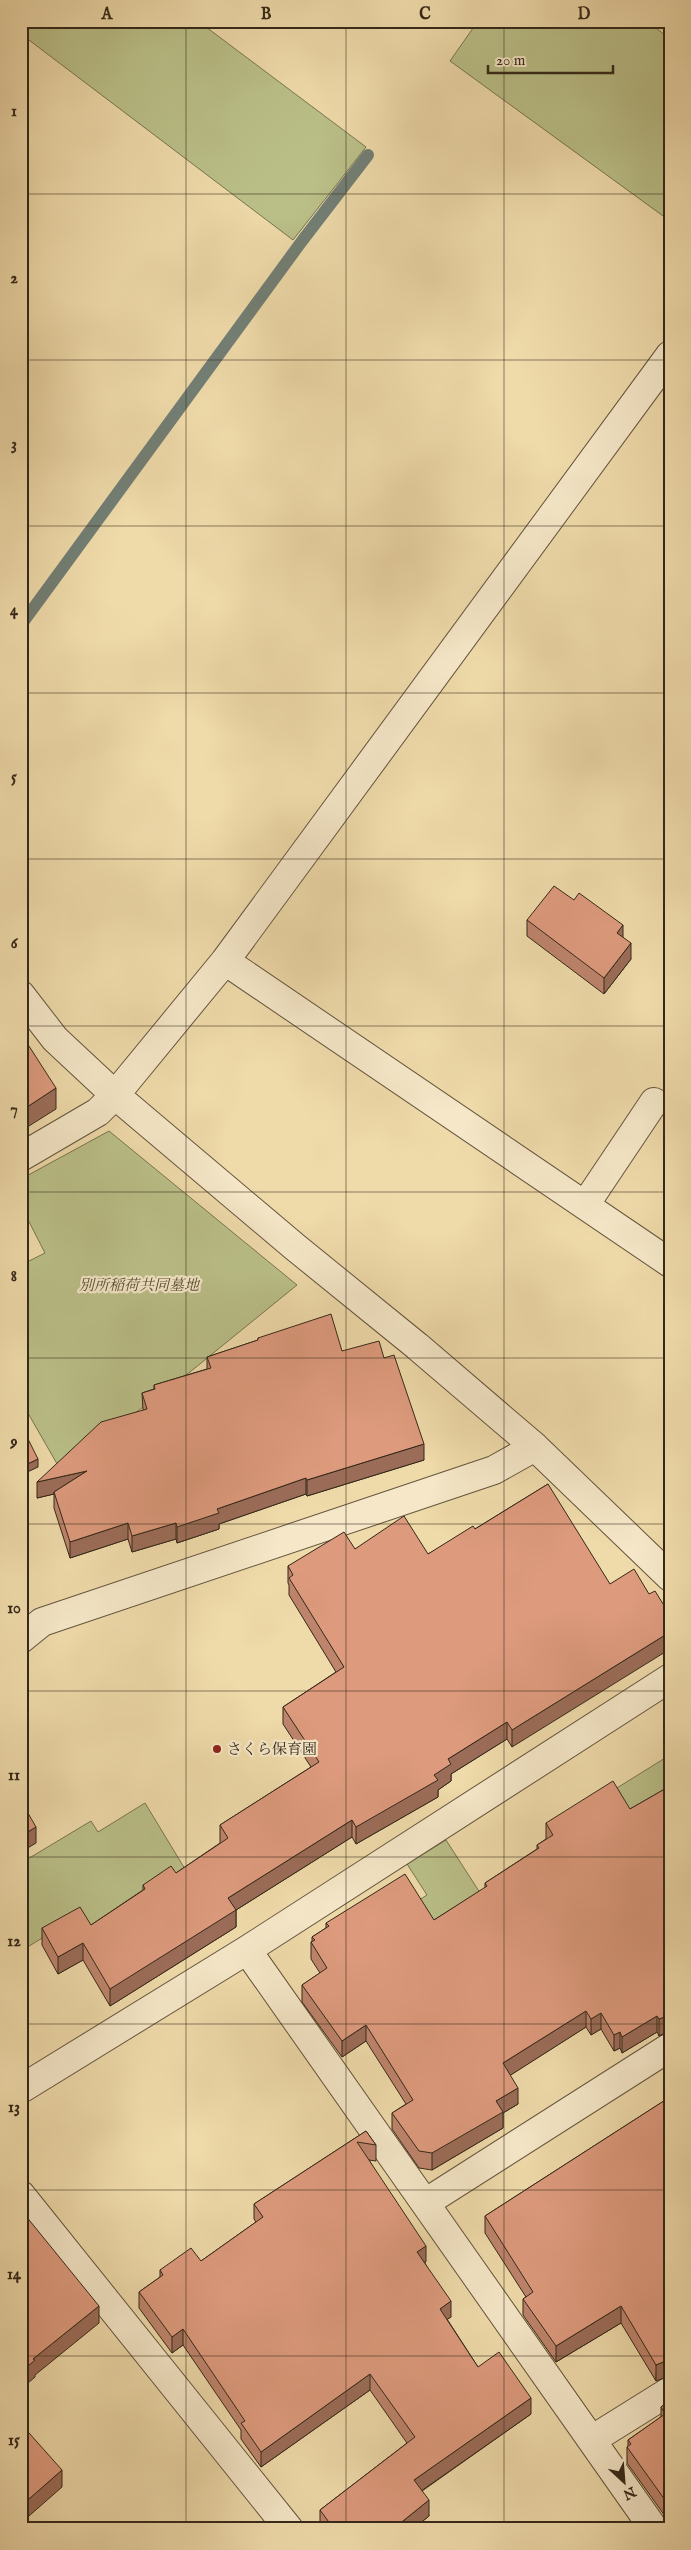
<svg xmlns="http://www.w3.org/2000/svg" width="691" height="2550" font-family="'IM FELL English','Noto Serif JP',serif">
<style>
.green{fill:#babf88;stroke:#777450}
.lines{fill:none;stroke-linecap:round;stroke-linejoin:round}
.stream{stroke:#727f75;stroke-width:12}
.minor-casing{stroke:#63543d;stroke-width:30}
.minor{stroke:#f5e7c8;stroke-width:28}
.wall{fill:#be846c;stroke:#342819}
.shaded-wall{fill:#9b6c58;stroke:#342819}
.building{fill:#dd9a7d;stroke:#342819}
.grid{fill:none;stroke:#342819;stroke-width:1;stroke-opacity:0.55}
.poi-dot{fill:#8f2418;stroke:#f5e7c8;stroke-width:2}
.labels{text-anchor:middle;stroke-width:4.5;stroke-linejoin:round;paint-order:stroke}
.park-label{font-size:15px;font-style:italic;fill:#564e35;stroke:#f5e7c8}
.poi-label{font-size:15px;fill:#342819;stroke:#f5e7c8;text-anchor:start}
.neatline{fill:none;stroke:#342819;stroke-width:2}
.grid-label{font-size:16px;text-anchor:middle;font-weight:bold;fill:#342819}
</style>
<rect width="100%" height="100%" fill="#efdaaa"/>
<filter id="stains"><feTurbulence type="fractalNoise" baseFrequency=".004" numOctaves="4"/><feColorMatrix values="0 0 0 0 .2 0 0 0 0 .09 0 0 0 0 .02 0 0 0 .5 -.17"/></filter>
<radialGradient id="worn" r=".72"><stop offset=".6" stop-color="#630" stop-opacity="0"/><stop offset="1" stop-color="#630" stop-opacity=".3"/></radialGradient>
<!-- green -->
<path class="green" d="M 27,21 L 198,21 L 366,147 L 293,240 L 21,34 L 21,29 Z
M 478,21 L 647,21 L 670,39 L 670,221 L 450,61 Z
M 109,1131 L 297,1285 L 190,1372 L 60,1469 L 21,1401 L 21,1265 L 45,1253 L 21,1206 L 21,1179 Z
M 670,1755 L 670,1799 L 632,1823 L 612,1791 Z
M 145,1803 L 185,1869 L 88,1928 L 80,1915 L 21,1951 L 21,1863 L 91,1821 L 98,1832 Z
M 446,1840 L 484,1899 L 420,1939 L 403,1910 L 427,1895 L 407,1864 Z"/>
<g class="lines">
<!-- stream -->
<path class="stream" d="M 21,625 L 302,241 L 368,155"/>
<defs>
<path id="minor" d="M 225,961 L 670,1263
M 21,995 L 55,1039 L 115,1095 L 295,1247 L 417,1346 L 535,1447 L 670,1577
M 21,1157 L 98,1112 L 115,1095 L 225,961 L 670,355
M 585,1205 L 654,1102
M 21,1639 L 42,1622 L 494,1470 L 535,1447
M 247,1950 L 654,2529
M 21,2089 L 247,1950 L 670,1678
M 21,2195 L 289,2529
M 425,2203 L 670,2047
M 593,2439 L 670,2391"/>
</defs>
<!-- minor casing -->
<use href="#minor" class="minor-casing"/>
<!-- minor -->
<use href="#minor" class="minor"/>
</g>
<!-- wall -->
<path class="wall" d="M 527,920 L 623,937 L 631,959 L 604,994 L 527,936 Z
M 258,1338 L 342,1351 L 384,1358 L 424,1460 L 307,1496 L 306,1494 L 219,1524 L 219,1529 L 177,1543 L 176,1539 L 132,1552 L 128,1539 L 70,1558 L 54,1508 L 54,1494 L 37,1498 L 143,1410 L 142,1393 L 154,1389 L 154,1385 L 207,1369 L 207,1357 L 258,1340 Z
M 548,1484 L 512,1747 L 507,1739 L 451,1774 L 451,1781 L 438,1790 L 438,1797 L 356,1844 L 352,1837 L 236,1910 L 236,1927 L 110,2006 L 83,1960 L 58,1974 L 42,1945 L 42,1928 L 91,1925 L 143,1890 L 143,1885 L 176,1873 L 220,1843 L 220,1825 L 311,1767 L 283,1724 L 283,1707 L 336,1672 L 289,1595 L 289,1585 L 288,1583 L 288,1566 L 355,1549 L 428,1554 L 475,1529 Z
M 670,1786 L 670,2032 L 659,2036 L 657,2032 L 622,2053 L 620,2048 L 614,2051 L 601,2029 L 591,2035 L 586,2027 L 510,2075 L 518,2104 L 503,2113 L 503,2128 L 432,2170 L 419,2168 L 392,2129 L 392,2113 L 406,2104 L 366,2041 L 342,2057 L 302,2002 L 302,1985 L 320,1973 L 311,1959 L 311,1942 L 312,1942 L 312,1937 L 326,1928 L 326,1923 L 434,1920 L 485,1888 L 485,1883 L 537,1849 L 537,1845 L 546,1839 L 546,1823 L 630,1809 Z
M 670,2097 L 656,2381 L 621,2323 L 556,2362 L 523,2315 L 523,2299 L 526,2297 L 485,2233 L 485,2216 Z
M 366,2131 L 376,2145 L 376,2161 L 369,2160 L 426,2261 L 425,2263 L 451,2317 L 447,2319 L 478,2367 L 531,2414 L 422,2491 L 429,2516 L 413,2529 L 322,2529 L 320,2526 L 320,2510 L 407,2443 L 370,2390 L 261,2467 L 241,2439 L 241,2430 L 183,2345 L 172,2353 L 139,2308 L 139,2292 L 160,2277 L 160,2270 L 201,2261 L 256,2222 L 254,2219 L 254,2204 Z
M 670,2400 L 670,2523 L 627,2463 L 627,2447 L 628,2446 L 628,2440 L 661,2417 L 661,2407 Z"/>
<!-- shaded-wall -->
<path class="shaded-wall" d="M 623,925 L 623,941 L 617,933 Z
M 631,943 L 631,959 L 604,994 L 604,978 Z
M 56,1088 L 56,1109 L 21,1131 L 21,1111 Z
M 424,1444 L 424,1460 L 307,1496 L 307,1480 Z
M 38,1459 L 38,1467 L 21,1475 L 21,1467 Z
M 87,1471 L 54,1492 L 54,1494 L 37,1498 L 37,1482 Z
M 306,1478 L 306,1494 L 219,1524 L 219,1529 L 177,1543 L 177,1527 L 217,1509 Z
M 128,1523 L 128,1539 L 70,1558 L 70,1542 Z
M 176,1523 L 176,1539 L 132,1552 L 132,1536 Z
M 670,1632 L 670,1649 L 512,1747 L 512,1730 Z
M 507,1722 L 507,1739 L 451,1774 L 451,1781 L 438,1790 L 438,1797 L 356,1844 L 356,1827 L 434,1775 L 448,1759 Z
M 352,1820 L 352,1837 L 236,1910 L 236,1927 L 110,2006 L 110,1989 L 228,1898 Z
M 36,1827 L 36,1843 L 21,1852 L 21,1836 Z
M 83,1943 L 83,1960 L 58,1974 L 58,1957 Z
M 586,2011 L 586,2027 L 503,2080 L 503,2063 Z
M 601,2013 L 601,2029 L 591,2035 L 591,2019 Z
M 669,2015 L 669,2031 L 659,2036 L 659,2019 Z
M 657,2016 L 657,2032 L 622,2053 L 622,2037 Z
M 366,2025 L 366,2041 L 342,2057 L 342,2041 Z
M 620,2032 L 620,2048 L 614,2051 L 614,2035 Z
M 518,2088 L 518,2104 L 503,2113 L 503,2128 L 432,2170 L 432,2153 L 496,2101 Z
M 426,2246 L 426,2261 L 417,2268 L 417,2252 Z
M 451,2301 L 451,2317 L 440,2324 L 440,2309 Z
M 99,2306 L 99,2323 L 35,2375 L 35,2377 L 21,2389 L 21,2372 L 33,2359 Z
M 621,2306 L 621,2323 L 556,2362 L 556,2346 Z
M 670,2318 L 670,2334 L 666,2320 Z
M 183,2329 L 183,2345 L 172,2353 L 172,2337 Z
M 670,2359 L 670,2376 L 656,2381 L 656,2365 Z
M 370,2374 L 370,2390 L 261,2467 L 261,2452 Z
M 531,2398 L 531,2414 L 414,2496 L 414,2480 Z
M 62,2470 L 62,2487 L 21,2523 L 21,2506 Z
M 429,2500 L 429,2516 L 413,2529 L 393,2529 Z"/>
<!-- building -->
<path class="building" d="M 554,886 L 574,900 L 579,893 L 623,925 L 617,933 L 631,943 L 604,978 L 527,920 Z
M 27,1043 L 56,1088 L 21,1111 L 21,1047 Z
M 331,1314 L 342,1351 L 379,1341 L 384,1358 L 394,1355 L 424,1444 L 307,1480 L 306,1478 L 217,1509 L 219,1513 L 177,1527 L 176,1523 L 132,1536 L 128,1523 L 70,1542 L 54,1492 L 87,1471 L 37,1482 L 101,1422 L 147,1409 L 142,1393 L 155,1389 L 154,1385 L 211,1368 L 207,1357 L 258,1340 L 258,1338 Z
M 21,1425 L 38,1459 L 21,1467 Z
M 548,1484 L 610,1584 L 634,1569 L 649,1594 L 655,1591 L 670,1615 L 670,1632 L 512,1730 L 507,1722 L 448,1759 L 451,1764 L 434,1775 L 438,1780 L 356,1827 L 352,1820 L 228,1898 L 236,1910 L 110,1989 L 83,1943 L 58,1957 L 42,1928 L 80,1907 L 91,1925 L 145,1889 L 143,1885 L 171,1866 L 176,1873 L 228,1838 L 220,1825 L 319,1762 L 283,1707 L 344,1667 L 289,1578 L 293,1575 L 288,1566 L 344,1532 L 355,1549 L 404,1516 L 428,1554 L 473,1526 L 475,1529 Z
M 613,1781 L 630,1809 L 670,1786 L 670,2015 L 659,2019 L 657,2016 L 622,2037 L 620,2032 L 614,2035 L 601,2013 L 591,2019 L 586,2011 L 503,2063 L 518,2088 L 496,2101 L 503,2112 L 432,2153 L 419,2151 L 392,2113 L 413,2100 L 366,2025 L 342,2041 L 302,1985 L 327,1968 L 311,1942 L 315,1940 L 312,1937 L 329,1926 L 326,1923 L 405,1874 L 434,1920 L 487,1886 L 485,1883 L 539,1848 L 537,1845 L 553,1835 L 546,1823 Z
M 21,1801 L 36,1827 L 21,1836 Z
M 670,2097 L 670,2318 L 666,2320 L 670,2325 L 670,2359 L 656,2365 L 621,2306 L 556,2346 L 523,2299 L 533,2292 L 485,2216 Z
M 366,2131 L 376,2145 L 357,2142 L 426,2246 L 417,2252 L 451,2301 L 440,2309 L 478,2367 L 499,2352 L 531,2398 L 414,2480 L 429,2500 L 393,2529 L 334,2529 L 320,2510 L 415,2437 L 370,2374 L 261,2452 L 241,2423 L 245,2421 L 183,2329 L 172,2337 L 139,2292 L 163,2275 L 160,2270 L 191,2248 L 201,2261 L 263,2217 L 254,2204 Z
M 21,2210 L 99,2306 L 33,2359 L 35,2360 L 21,2372 Z
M 670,2400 L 670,2507 L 627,2447 L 631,2444 L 628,2440 L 665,2414 L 661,2407 Z
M 21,2424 L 62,2470 L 21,2506 Z"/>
<!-- grid -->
<path class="grid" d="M 186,21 L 186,2529M 346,21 L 346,2529M 504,21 L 504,2529M 21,194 L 670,194M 21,360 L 670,360M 21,526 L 670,526M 21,693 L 670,693M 21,859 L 670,859M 21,1026 L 670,1026M 21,1192 L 670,1192M 21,1358 L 670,1358M 21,1524 L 670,1524M 21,1691 L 670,1691M 21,1857 L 670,1857M 21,2024 L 670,2024M 21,2190 L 670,2190M 21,2356 L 670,2356"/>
<!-- markers -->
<circle class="poi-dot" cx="217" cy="1749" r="5"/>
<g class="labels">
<!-- park labels -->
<g class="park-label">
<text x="139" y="1290">別所稲荷共同墓地</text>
</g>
<!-- poi labels -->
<g class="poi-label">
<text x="227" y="1754">さくら保育園</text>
</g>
</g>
<!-- margin -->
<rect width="691" height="2550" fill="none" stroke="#efdaaa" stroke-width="55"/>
<!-- north arrow -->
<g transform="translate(624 2482) rotate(154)" stroke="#f5e7c8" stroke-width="4" paint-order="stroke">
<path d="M0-4L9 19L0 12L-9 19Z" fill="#342819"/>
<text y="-8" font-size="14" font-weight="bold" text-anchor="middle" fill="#342819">N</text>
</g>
<!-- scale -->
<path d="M488 65v8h125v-8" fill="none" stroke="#342819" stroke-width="2.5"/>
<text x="496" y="65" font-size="15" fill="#342819" stroke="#f5e7c8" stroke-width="4" paint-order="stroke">20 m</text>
<rect x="28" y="28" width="636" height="2494" class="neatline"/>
<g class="grid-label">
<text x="107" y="19">A</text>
<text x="266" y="19">B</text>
<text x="425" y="19">C</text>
<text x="584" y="19">D</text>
<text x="14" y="116">1</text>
<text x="14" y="283">2</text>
<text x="14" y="449">3</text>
<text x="14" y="615">4</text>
<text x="14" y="782">5</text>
<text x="14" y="948">6</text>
<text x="14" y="1114">7</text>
<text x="14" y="1281">8</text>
<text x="14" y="1447">9</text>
<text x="14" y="1613">10</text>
<text x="14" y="1780">11</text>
<text x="14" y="1946">12</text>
<text x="14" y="2112">13</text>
<text x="14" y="2279">14</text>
<text x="14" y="2445">15</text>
</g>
<rect width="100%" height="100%" filter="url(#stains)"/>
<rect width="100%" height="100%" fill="url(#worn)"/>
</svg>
